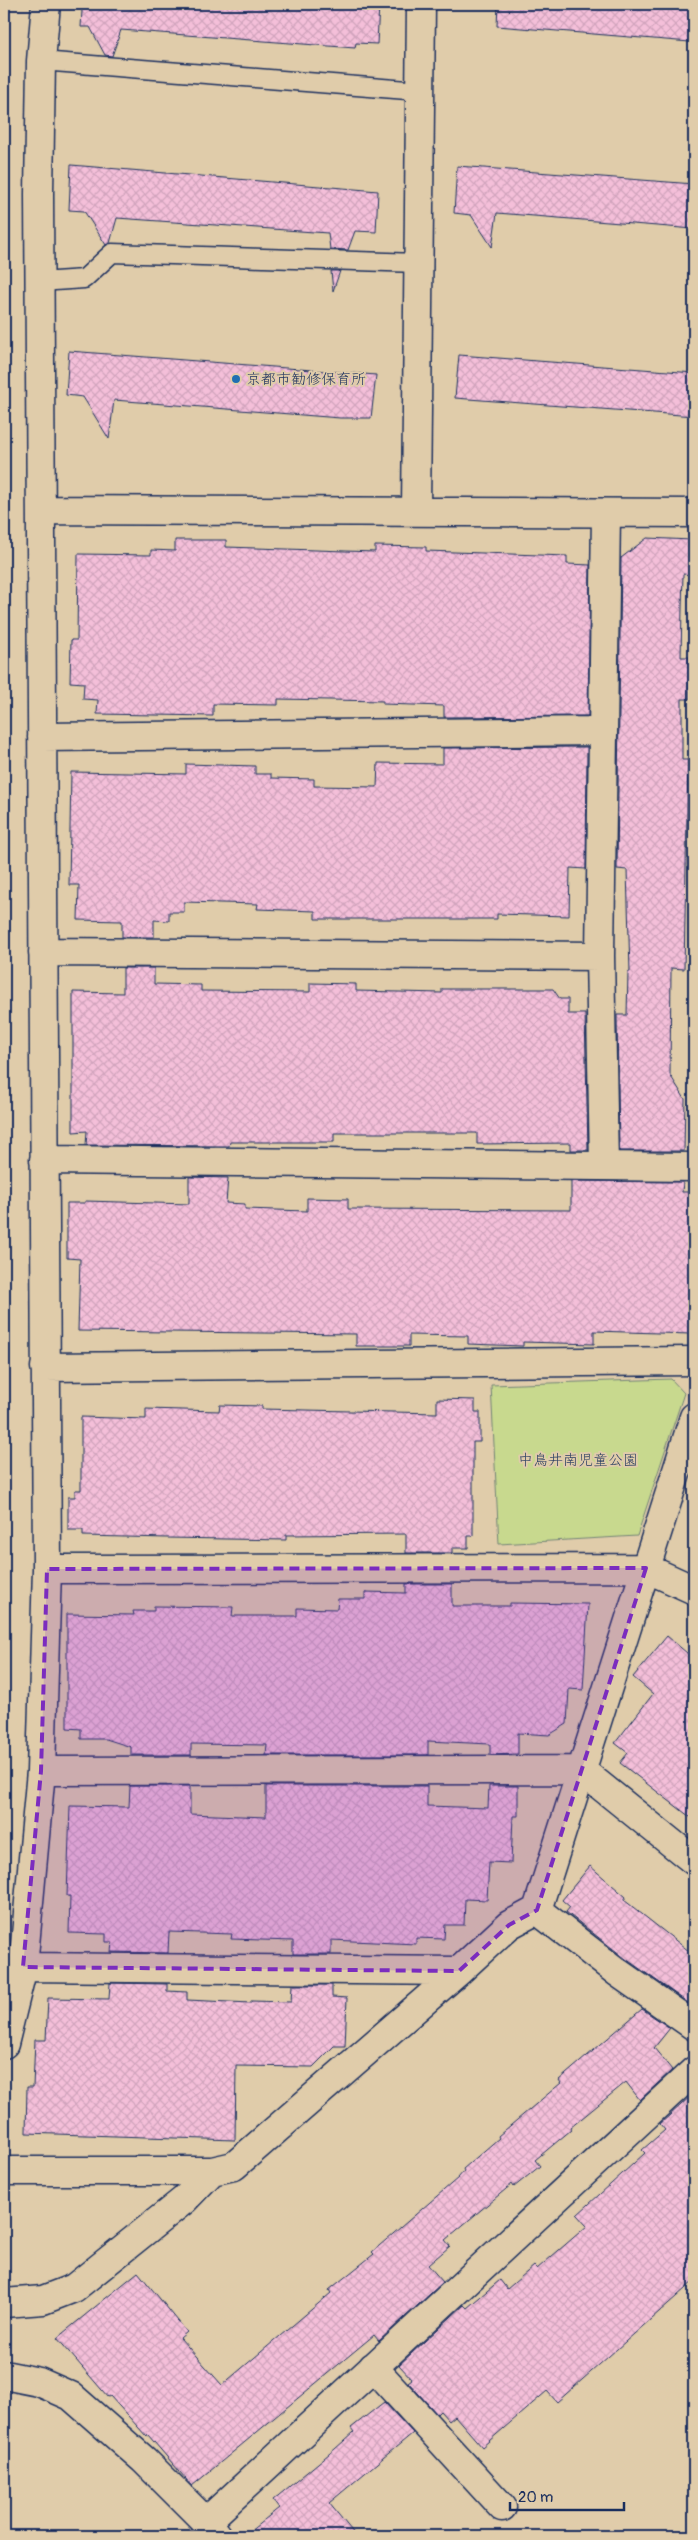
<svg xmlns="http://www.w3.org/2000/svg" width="698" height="2540" font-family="Pangolin,'Klee One',sans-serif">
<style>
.green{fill:#c8d98e;stroke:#728476}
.building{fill:url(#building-cross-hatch);stroke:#1b2f5e}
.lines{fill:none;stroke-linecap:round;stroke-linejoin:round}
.service-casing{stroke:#1b2f5e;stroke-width:21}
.minor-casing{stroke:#1b2f5e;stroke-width:31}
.service{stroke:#e0ccaa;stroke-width:18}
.minor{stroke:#e0ccaa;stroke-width:28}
.marked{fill:#7b2cbf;fill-opacity:0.2;stroke:#7b2cbf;stroke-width:4;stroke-dasharray:10 6;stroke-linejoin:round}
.poi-dot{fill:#1f6fb2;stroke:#e0ccaa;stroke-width:2}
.labels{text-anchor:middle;stroke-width:4;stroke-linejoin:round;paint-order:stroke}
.poi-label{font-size:15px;fill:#1b2f5e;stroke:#e0ccaa;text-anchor:start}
.park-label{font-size:15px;fill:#2c4063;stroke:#e0ccaa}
</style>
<defs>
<pattern id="building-cross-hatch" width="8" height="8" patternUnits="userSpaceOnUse" patternTransform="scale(1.25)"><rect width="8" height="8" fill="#f4bfd9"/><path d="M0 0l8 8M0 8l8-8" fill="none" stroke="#d1a4bd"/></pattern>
</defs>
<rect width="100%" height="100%" fill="#e0ccaa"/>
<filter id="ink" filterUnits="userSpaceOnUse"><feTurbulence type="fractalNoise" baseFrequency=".02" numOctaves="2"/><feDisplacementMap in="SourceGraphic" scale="10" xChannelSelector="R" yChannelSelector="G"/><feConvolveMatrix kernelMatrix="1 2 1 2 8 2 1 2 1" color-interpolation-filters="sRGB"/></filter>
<g filter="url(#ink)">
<!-- green -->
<path class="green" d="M 671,1379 L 684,1393 L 637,1536 L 499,1544 L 491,1385 Z"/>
<!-- building -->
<path class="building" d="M 78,4 L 379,4 L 377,44 L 356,43 L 355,48 L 121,30 L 112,56 L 105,55 L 90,27 L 81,27 L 82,11 Z
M 498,4 L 694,4 L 690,42 L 497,26 Z
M 71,165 L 378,191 L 376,232 L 355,231 L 348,250 L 330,249 L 328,233 L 117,218 L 110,243 L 106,245 L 84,211 L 69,210 Z
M 457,166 L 694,184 L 694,229 L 497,213 L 492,247 L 471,215 L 454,213 Z
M 331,271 L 340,271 L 333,291 Z
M 69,351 L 376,375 L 371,418 L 340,418 L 114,400 L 109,439 L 83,397 L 66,395 Z
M 459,355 L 694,373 L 694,416 L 455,398 Z
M 647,538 L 691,540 L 691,575 L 683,574 L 682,608 L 681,657 L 689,657 L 689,699 L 682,699 L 682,760 L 688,760 L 684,969 L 671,968 L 670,1075 L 685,1099 L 684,1151 L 619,1151 L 617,1015 L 627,1015 L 628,972 L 630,972 L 627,870 L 617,869 L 621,558 Z
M 175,540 L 226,540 L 226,547 L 375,552 L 375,546 L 426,547 L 426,551 L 567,556 L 567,564 L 590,565 L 588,716 L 444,717 L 444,706 L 383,704 L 383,701 L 278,699 L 278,705 L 213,704 L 213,716 L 97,714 L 98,700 L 83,699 L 84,683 L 70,682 L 71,640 L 77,640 L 78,554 L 151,555 L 151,550 L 175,551 Z
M 587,747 L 586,869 L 570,868 L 569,916 L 497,914 L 497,919 L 315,919 L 315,911 L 257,909 L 258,904 L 184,902 L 184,912 L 169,912 L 169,921 L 154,920 L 154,937 L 122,937 L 122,921 L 78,920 L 79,885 L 69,885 L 71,772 L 186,774 L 186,764 L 255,766 L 255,774 L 271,774 L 271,778 L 314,779 L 314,786 L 377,787 L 378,763 L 443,764 L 443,748 Z
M 123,968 L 154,968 L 154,984 L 201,985 L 201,991 L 310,992 L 310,983 L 356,984 L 356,991 L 442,993 L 442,989 L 553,989 L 560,999 L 568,999 L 568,1014 L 585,1014 L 588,1150 L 571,1150 L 571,1143 L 477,1144 L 477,1133 L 334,1133 L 334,1142 L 230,1142 L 229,1146 L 86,1145 L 87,1131 L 73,1132 L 73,992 L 123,993 Z
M 189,1177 L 228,1178 L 226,1203 L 245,1204 L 245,1209 L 307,1211 L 307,1198 L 348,1199 L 348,1209 L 571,1210 L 571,1181 L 683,1182 L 682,1192 L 694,1192 L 694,1312 L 692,1311 L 691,1334 L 594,1331 L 594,1344 L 523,1342 L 523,1346 L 468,1344 L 468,1336 L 409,1335 L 409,1346 L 356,1346 L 356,1334 L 78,1331 L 80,1259 L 67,1258 L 67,1203 L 85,1203 L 85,1201 L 189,1204 Z
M 437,1399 L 475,1400 L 475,1412 L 480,1412 L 480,1442 L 473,1442 L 473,1536 L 468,1536 L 468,1548 L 452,1548 L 452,1553 L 406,1553 L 406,1534 L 286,1535 L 286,1540 L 168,1538 L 83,1536 L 83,1530 L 68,1530 L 68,1497 L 75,1497 L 75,1490 L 81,1490 L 81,1417 L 146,1419 L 146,1409 L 219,1411 L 220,1405 L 262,1406 L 262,1409 L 437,1413 Z
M 406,1584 L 452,1584 L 452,1606 L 510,1606 L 510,1603 L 588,1604 L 583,1690 L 569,1689 L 567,1724 L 549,1735 L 518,1733 L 518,1754 L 490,1755 L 490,1744 L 428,1741 L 428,1755 L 266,1755 L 267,1745 L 191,1744 L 191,1755 L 131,1755 L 131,1747 L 106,1739 L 81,1739 L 81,1729 L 67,1728 L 67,1614 L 134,1615 L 133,1611 L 154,1611 L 154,1606 L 233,1607 L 232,1616 L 297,1616 L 297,1608 L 337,1609 L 338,1599 L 365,1599 L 365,1592 L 406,1593 Z
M 667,1636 L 694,1659 L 694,1820 L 620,1763 L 628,1753 L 615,1743 L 653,1694 L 633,1677 Z
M 130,1786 L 190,1786 L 190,1814 L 266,1817 L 266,1786 L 427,1786 L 427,1806 L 488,1808 L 489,1786 L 518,1786 L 518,1816 L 513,1816 L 511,1863 L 489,1862 L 487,1900 L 465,1899 L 464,1925 L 445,1925 L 444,1939 L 416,1938 L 416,1944 L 331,1940 L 331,1954 L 293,1954 L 293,1941 L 231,1939 L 232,1934 L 169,1932 L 168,1953 L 111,1952 L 112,1942 L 106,1942 L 106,1934 L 69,1933 L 70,1896 L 67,1896 L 70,1806 L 129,1807 Z
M 590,1866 L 626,1897 L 624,1900 L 694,1955 L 694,2007 L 626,1959 L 566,1912 L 570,1907 L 562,1900 Z
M 110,1983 L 167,1984 L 167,1991 L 187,1992 L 187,2000 L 251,2003 L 251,2001 L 291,2002 L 292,1985 L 332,1985 L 332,1997 L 347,1998 L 345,2046 L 334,2046 L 313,2067 L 236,2066 L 235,2140 L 26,2133 L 27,2087 L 33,2087 L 35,2040 L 46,2040 L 48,1998 L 109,1999 Z
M 642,2009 L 670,2028 L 654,2048 L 672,2070 L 640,2100 L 626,2082 L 570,2128 L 571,2130 L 535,2160 L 540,2166 L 514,2187 L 512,2184 L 445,2240 L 450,2246 L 428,2265 L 443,2282 L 379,2341 L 374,2335 L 192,2486 L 148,2435 L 147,2437 L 110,2396 L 108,2397 L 57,2338 L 138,2272 L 187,2332 L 180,2338 L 222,2385 L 331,2293 L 329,2290 L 374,2254 L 372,2252 L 458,2178 L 464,2171 L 463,2169 L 499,2138 L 498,2136 L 561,2083 L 559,2080 Z
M 692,2095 L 694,2098 L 694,2281 L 557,2402 L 547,2391 L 482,2447 L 455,2416 L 449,2421 L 440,2411 L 437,2414 L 408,2382 L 412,2379 L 399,2365 L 464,2305 L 467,2308 L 500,2280 L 507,2289 L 534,2266 L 537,2269 L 587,2226 L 577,2215 L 645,2153 L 642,2150 L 665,2130 L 660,2124 Z
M 384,2402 L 413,2433 L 329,2503 L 356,2536 L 244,2536 L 279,2508 L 273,2500 L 335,2449 L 354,2432 L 351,2428 Z"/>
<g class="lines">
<defs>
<path id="service" d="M 41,61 L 420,91
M 40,282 L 84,279 L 112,253 L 418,263"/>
<path id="minor" d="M 41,510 L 694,513
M 416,511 L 421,4
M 42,737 L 602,731
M 43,952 L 600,956
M 44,1160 L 694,1167
M 604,1165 L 600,956 L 606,513
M 45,1367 L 694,1361
M 47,1569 L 646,1568 L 694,1590
M 41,1771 L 581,1770 L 694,1861
M 537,1910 L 617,1972 L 694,2026
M 23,1967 L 459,1971
M 4,2044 L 23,1967 L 41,1771 L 47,1569 L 39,194 L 41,61 L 46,4
M 4,2171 L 212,2171 L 234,2166 L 459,1971 L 509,1925 L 537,1910 L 694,1417
M 4,2303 L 43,2300 L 74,2288 L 184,2200 L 212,2171
M 373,2367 L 502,2507
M 4,2375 L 39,2382 L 71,2396 L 144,2460 L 206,2522 L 217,2536
M 206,2522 L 694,2071"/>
</defs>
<!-- service casing -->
<use href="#service" class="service-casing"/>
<!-- minor casing -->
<use href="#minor" class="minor-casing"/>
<!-- service -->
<use href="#service" class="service"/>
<!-- minor -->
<use href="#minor" class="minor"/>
</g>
</g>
<!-- marked area -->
<path class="marked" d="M 646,1568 L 537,1910 L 509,1925 L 459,1971 L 23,1967 L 41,1771 L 47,1569 Z"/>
<!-- markers -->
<circle class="poi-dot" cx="236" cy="379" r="5"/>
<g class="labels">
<!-- poi labels -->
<g class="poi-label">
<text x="246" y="384">京都市勧修保育所</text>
</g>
<!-- park labels -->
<g class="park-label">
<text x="578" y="1465">中鳥井南児童公園</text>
</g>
</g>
<!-- margin -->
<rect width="698" height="2540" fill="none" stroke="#e0ccaa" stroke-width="20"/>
<rect x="10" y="10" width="678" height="2520" fill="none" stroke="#1b2f5e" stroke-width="2" filter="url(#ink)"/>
<!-- scale -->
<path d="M510 2502v8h114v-8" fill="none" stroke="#1b2f5e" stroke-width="2.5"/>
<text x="518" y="2502" font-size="15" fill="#1b2f5e" stroke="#e0ccaa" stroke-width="4" paint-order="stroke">20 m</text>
</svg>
